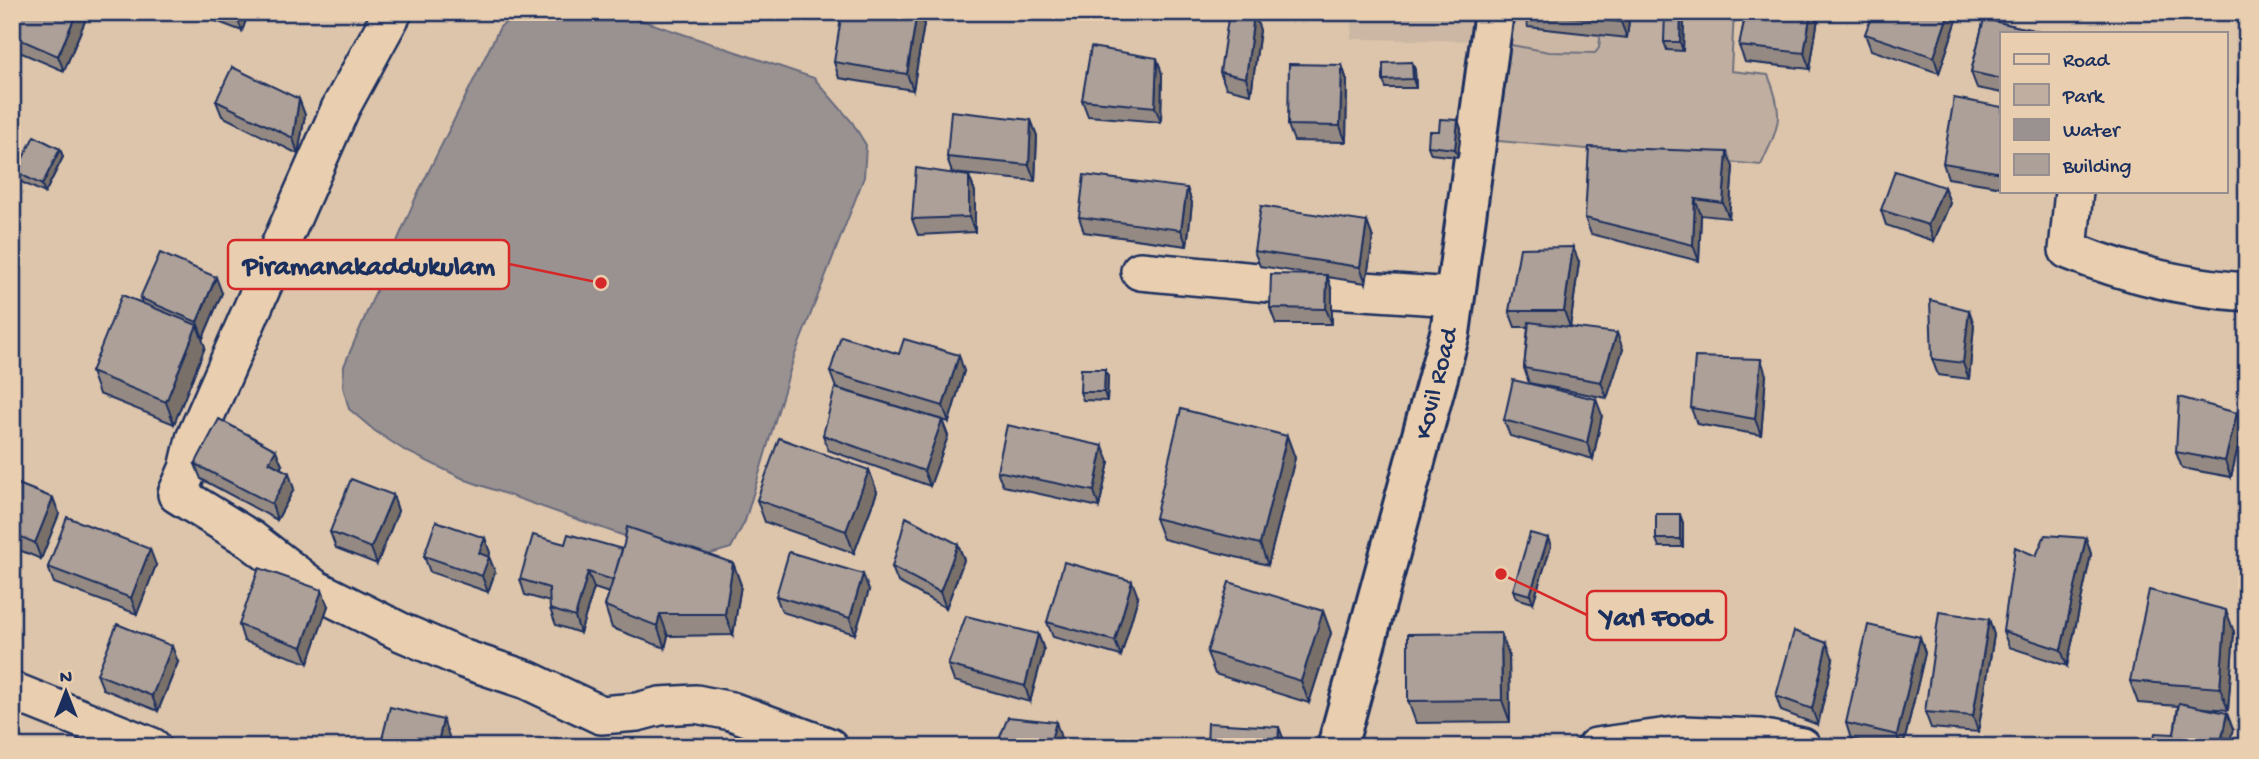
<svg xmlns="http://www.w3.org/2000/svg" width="2259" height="759" font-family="'Gochi Hand',sans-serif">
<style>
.built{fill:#cbb7a4}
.green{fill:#c0afa0;stroke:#6e6f7f;stroke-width:2}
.water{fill:#9a9291;stroke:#676a7d;stroke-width:2}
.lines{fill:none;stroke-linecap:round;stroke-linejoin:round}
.street-casing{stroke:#1b2f5e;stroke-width:42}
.secondary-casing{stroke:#1b2f5e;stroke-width:44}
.street{stroke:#e9cfb0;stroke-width:37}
.secondary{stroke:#e9cfb0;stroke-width:38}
.wall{fill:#958a83;stroke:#1b2f5e;stroke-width:2}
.shaded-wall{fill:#79706a;stroke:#1b2f5e;stroke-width:2}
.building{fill:#ada098;stroke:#1b2f5e;stroke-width:2}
.labels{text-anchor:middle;stroke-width:6;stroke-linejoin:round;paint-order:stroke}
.street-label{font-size:26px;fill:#1b2f5e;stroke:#e9cfb0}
.leader{fill:none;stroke:#d62828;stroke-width:2.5}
.callout-dot{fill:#d62828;stroke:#e9cfb0;stroke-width:2.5}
.callout{fill:#e9cfb0;stroke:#d62828;stroke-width:2.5}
.callout-label{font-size:28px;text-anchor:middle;font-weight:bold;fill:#1b2f5e}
</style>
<rect width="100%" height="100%" fill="#ddc5ab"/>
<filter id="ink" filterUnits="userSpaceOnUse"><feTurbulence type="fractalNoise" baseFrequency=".0143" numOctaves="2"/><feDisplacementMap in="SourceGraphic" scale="14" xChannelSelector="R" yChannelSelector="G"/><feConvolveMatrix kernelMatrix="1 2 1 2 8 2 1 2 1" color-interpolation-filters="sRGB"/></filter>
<g filter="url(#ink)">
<!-- built -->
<path class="built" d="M 1353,12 L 1603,12 L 1599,48 L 1595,53 L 1572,54 L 1549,52 L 1490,41 L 1351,39 Z"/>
<!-- green -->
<path class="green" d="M 1603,12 L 1734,12 L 1731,71 L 1768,75 C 1785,116 1779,126 1761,165 L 1477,139 L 1490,41 L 1549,52 L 1595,53 L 1599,48 Z"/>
<!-- water -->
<path class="water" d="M 520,12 L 617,12 L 814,78 L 852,122 L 866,145 L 864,177 L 794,357 L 745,521 L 731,548 L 704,556 L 653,546 L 466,480 L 404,450 L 375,431 L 349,409 L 343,387 L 344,366 L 416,197 L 500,27 Z"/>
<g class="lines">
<defs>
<path id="street" d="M 393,12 L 341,107 L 195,439 L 188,469 L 177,494 L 250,539 L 315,589 L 401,632 L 464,659 L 527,680 L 601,715 L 637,712 L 660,706 L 696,704 L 731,711 L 829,747
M 2074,191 L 2068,250 C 2124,273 2186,288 2247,292
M 1140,271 L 1333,289 L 1454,297
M 12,691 L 152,747
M 1596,747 L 1683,735 L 1760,738 L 1802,747"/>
<path id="secondary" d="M 1337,747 L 1450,333 L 1494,12"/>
</defs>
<!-- street casing -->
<use href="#street" class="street-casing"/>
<!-- secondary casing -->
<use href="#secondary" class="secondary-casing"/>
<!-- street -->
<use href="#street" class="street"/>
<!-- secondary -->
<use href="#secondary" class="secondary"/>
</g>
<!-- wall -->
<path class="wall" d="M 22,12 L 82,12 L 85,21 L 64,71 L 17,51 L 12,38 L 12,34 Z
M 192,12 L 249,12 L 242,31 Z
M 1523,12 L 1630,12 L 1627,38 L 1528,27 Z
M 1746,12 L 1819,12 L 1810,69 L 1745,62 L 1739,46 Z
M 1254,14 L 1260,30 L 1251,94 L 1226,88 L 1220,72 Z
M 1959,14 L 1939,73 L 1871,50 L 1865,34 Z
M 1684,18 L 1683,51 L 1667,50 L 1664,42 Z
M 1984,19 L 2038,31 L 2039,33 L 2002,33 L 2002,93 L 1977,88 L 1971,72 Z
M 924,24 L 913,90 L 839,78 L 834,62 Z
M 2247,29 L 2247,100 L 2244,100 L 2238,84 Z
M 1412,62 L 1415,70 L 1416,88 L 1386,88 L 1383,80 Z
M 1342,65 L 1347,81 L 1346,142 L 1294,141 L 1288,125 Z
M 1162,74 L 1161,122 L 1088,116 L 1082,100 Z
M 299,99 L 305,115 L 298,154 L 222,116 L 216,101 Z
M 2002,107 L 2002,187 L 1948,178 L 1943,163 Z
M 1031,120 L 1037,136 L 1035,181 L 952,173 L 947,157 Z
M 1458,120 L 1461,129 L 1458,157 L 1431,154 L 1428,146 Z
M 60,149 L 63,157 L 45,193 L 19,181 L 16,172 Z
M 1727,152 L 1733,167 L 1729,218 L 1701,215 L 1699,261 L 1591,234 L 1585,218 Z
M 969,176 L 975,192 L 975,232 L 918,235 L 912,219 Z
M 1944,187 L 1950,203 L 1934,241 L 1886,225 L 1881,210 Z
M 1187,188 L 1192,203 L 1187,246 L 1084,232 L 1079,217 Z
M 1367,222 L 1373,238 L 1366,283 L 1327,277 L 1332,291 L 1332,324 L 1276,324 L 1270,308 L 1315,275 L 1260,266 L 1254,251 Z
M 1579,262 L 1570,327 L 1623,349 L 1607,398 L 1529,383 L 1524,368 L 1528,327 L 1515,327 L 1509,311 Z
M 222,293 L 203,338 L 201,337 L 205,347 L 174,424 L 99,394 L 91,372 L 142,303 L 140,298 Z
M 1969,310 L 1974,325 L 1969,379 L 1938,375 L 1932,359 Z
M 899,354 L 964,371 L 949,422 L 836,388 L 830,372 Z
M 1766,375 L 1761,435 L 1697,424 L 1691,408 Z
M 1108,377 L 1107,401 L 1083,400 L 1080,392 Z
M 1602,415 L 1593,459 L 1510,436 L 1504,420 Z
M 942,420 L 948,436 L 930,486 L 828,450 L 823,435 Z
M 2242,429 L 2231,477 L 2182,468 L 2176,452 Z
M 1287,436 L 1295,458 L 1268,565 L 1163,539 L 1155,518 Z
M 1109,462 L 1099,507 L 1003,486 L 997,471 Z
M 195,464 L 282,465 L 280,468 L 294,489 L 277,520 L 201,479 Z
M 12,468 L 18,484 L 53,498 L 59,514 L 41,559 L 12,547 Z
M 869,470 L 877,492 L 854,553 L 765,522 L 757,500 Z
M 393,495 L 398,511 L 377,564 L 336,548 L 330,532 Z
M 1683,523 L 1683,547 L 1659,547 L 1656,539 Z
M 485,538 L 490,553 L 489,557 L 495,572 L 488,592 L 430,572 L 424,556 Z
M 2086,538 L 2091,554 L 2067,666 L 2009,647 L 2003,631 L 2036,556 Z
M 565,544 L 622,549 L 733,563 L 741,585 L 733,635 L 668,636 L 665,648 L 612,628 L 605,606 L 609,593 L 594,588 L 580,633 L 556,625 L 550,609 L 550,602 L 525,595 L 520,579 Z
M 958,544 L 964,560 L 946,608 L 898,582 L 892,567 Z
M 1551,546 L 1533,603 L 1516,598 L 1513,590 Z
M 156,565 L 137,614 L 54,583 L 48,567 Z
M 869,590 L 855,634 L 782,612 L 776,596 Z
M 1138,597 L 1121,656 L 1053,637 L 1047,622 Z
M 328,606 L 308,663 L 244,641 L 239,625 Z
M 1323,611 L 1331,633 L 1309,703 L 1215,674 L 1207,652 Z
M 1989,619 L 1994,635 L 1978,732 L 1931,728 L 1925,712 Z
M 2234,632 L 2228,710 L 2205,708 L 2233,729 L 2174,734 L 2178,706 L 2138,703 L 2130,681 Z
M 1038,634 L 1044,650 L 1030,702 L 954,681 L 948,665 Z
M 1920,637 L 1925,653 L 1903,747 L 1885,747 L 1851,739 L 1846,723 Z
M 1509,655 L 1510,722 L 1416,723 L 1408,701 Z
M 1833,659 L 1818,725 L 1781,711 L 1776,696 Z
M 178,662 L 158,711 L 103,689 L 97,674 Z"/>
<!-- shaded-wall -->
<path class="shaded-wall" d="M 77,12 L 82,12 L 85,21 L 64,71 L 58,56 Z
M 237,12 L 249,12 L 242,31 L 236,15 Z
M 917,12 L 919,12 L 924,24 L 913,90 L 907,74 Z
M 1622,12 L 1630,12 L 1627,38 L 1621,22 Z
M 1681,12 L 1684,18 L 1683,51 L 1680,42 Z
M 1811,12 L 1819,12 L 1810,69 L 1804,53 Z
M 1949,12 L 1959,12 L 1959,14 L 1939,73 L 1934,57 Z
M 1254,14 L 1260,30 L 1251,94 L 1246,78 Z
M 1157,58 L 1162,74 L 1161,122 L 1155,107 Z
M 1412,62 L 1415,70 L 1416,88 L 1413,79 Z
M 1342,65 L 1347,81 L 1346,142 L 1340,126 Z
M 299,99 L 305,115 L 298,154 L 293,138 Z
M 1031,120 L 1037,136 L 1035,181 L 1029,165 Z
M 1458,120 L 1461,129 L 1458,157 L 1455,149 Z
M 60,149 L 63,157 L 45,193 L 42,185 Z
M 1727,152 L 1733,167 L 1729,218 L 1723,203 Z
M 969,176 L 975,192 L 975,232 L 969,217 Z
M 1944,187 L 1950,203 L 1934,241 L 1928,225 Z
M 1187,188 L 1192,203 L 1187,246 L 1181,230 Z
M 1695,199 L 1701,215 L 1699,261 L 1693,245 Z
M 1367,222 L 1373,238 L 1366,283 L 1360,267 Z
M 1573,247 L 1579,262 L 1570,327 L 1564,311 Z
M 1327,275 L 1332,291 L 1332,324 L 1326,309 Z
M 216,277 L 222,293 L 203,338 L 197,322 Z
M 1969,310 L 1974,325 L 1969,379 L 1963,363 Z
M 197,325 L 205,347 L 174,424 L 166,402 Z
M 1617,333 L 1623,349 L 1607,398 L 1601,382 Z
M 959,355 L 964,371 L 949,422 L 943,406 Z
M 1761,359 L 1766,375 L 1761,435 L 1755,419 Z
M 1105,369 L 1108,377 L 1107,401 L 1104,392 Z
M 1596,399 L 1602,415 L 1593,459 L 1587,443 Z
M 2237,413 L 2242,429 L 2231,477 L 2225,461 Z
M 942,420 L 948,436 L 930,486 L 924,471 Z
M 1287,436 L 1295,458 L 1268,565 L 1260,544 Z
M 1103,446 L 1109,462 L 1099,507 L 1094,491 Z
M 276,450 L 282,465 L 275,478 L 269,462 Z
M 869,470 L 877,492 L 854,553 L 846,531 Z
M 289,473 L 294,489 L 277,520 L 272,504 Z
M 393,495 L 398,511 L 377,564 L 371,548 Z
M 53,498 L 59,514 L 41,559 L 35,543 Z
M 1680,514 L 1683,523 L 1683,547 L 1680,539 Z
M 485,538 L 490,553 L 489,557 L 495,572 L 488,592 L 482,576 L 479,553 Z
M 1548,538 L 1551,546 L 1533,603 L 1530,595 Z
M 2086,538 L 2091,554 L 2067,666 L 2061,650 Z
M 958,544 L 964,560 L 946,608 L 940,592 Z
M 150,549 L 156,565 L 137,614 L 131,598 Z
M 733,563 L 741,585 L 733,635 L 725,614 Z
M 588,572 L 594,588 L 580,633 L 575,617 Z
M 863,574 L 869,590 L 855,634 L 850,618 Z
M 1132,581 L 1138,597 L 1121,656 L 1115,641 Z
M 322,590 L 328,606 L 308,663 L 302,647 Z
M 2226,610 L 2234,632 L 2228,710 L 2220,688 Z
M 1323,611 L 1331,633 L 1309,703 L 1301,681 Z
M 660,614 L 668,636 L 665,648 L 657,626 Z
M 1989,619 L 1994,635 L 1978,732 L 1973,716 Z
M 1501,633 L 1509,655 L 1510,722 L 1502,700 Z
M 1038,634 L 1044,650 L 1030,702 L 1025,686 Z
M 1920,637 L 1925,653 L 1903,747 L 1901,747 L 1897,735 Z
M 1827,643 L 1833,659 L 1818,725 L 1812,709 Z
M 172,646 L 178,662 L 158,711 L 152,696 Z
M 2227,713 L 2233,729 L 2229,747 L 2220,747 Z
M 443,720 L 449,736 L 446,747 L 437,747 Z
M 1056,722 L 1061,738 L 1059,747 L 1049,747 Z
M 1279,727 L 1285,743 L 1285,747 L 1278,747 Z"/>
<!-- building -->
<path class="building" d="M 22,12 L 77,12 L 58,56 L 12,36 Z
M 842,12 L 917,12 L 907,74 L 834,62 Z
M 1229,12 L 1254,14 L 1246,78 L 1220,72 Z
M 1528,12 L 1622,12 L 1621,22 Z
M 1665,12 L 1681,12 L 1680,42 L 1664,42 Z
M 1746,12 L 1811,12 L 1804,53 L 1739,46 Z
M 1873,12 L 1949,12 L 1934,57 L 1865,34 Z
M 1984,19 L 2038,31 L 2038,33 L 2002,33 L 2002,79 L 1971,72 Z
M 2243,28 L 2247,29 L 2247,85 L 2238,84 Z
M 1091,47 L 1157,58 L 1155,107 L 1082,100 Z
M 1412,62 L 1413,79 L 1383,80 L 1383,63 Z
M 1289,64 L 1342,65 L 1340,126 L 1288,125 Z
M 232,67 L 299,99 L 293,138 L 216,101 Z
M 1954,98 L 2002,107 L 2002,173 L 1943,163 Z
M 951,111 L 1031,120 L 1029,165 L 947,157 Z
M 1440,119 L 1458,120 L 1455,149 L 1428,146 L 1429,131 L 1439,131 Z
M 34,136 L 60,149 L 42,185 L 16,172 Z
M 1589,147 L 1727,152 L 1723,203 L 1695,199 L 1693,245 L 1585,218 Z
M 916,168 L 969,176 L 969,217 L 912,219 Z
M 1895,171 L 1944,187 L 1928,225 L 1881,210 Z
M 1084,175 L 1187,188 L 1181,230 L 1079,217 Z
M 1261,206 L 1367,222 L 1360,267 L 1254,251 Z
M 1573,247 L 1564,311 L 1509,311 L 1520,248 Z
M 160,253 L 216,277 L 197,322 L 140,298 Z
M 1271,274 L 1327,275 L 1326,309 L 1270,308 Z
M 122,295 L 197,325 L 166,402 L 91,372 Z
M 1930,300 L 1969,310 L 1963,363 L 1932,359 Z
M 1529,322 L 1617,333 L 1601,382 L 1524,368 Z
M 841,336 L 899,354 L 904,339 L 959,355 L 943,406 L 830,372 Z
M 1695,357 L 1761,359 L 1755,419 L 1691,408 Z
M 1081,369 L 1105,369 L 1104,392 L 1080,392 Z
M 1513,380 L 1596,399 L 1587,443 L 1504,420 Z
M 835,388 L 942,420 L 924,471 L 823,435 Z
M 2179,397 L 2237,413 L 2225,461 L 2176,452 Z
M 1181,409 L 1287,436 L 1260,544 L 1155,518 Z
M 219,419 L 276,450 L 269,462 L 289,473 L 272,504 L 195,464 Z
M 1007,425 L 1103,446 L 1094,491 L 997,471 Z
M 779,438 L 869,470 L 846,531 L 757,500 Z
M 12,468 L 18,484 L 53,498 L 35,543 L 12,533 Z
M 351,479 L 393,495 L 371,548 L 330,532 Z
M 1656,514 L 1680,514 L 1680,539 L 1656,539 Z
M 67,517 L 150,549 L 131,598 L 48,567 Z
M 906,517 L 958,544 L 940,592 L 892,567 Z
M 436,521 L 485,538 L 479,553 L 489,557 L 482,576 L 424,556 Z
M 627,527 L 733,563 L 725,614 L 660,614 L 657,626 L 605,606 L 624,544 Z
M 1530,533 L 1548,538 L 1530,595 L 1513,590 Z
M 568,534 L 622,549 L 613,580 L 588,572 L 575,617 L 550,609 L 549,588 L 520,579 L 533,535 L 565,544 Z
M 2045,535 L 2086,538 L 2061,650 L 2003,631 L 2015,547 L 2036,556 Z
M 789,552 L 863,574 L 850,618 L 776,596 Z
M 1064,562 L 1132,581 L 1115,641 L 1047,622 Z
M 259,568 L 322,590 L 302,647 L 239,625 Z
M 1229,582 L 1323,611 L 1301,681 L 1207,652 Z
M 2149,590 L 2226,610 L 2220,688 L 2130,681 Z
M 1939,612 L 1989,619 L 1973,716 L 1925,712 Z
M 966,616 L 1038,634 L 1025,686 L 948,665 Z
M 117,624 L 172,646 L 152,696 L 97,674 Z
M 1868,625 L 1920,637 L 1897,735 L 1846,723 Z
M 1794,631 L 1827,643 L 1812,709 L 1776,696 Z
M 1501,633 L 1502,700 L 1408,701 L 1408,634 Z
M 2179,703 L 2227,713 L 2220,747 L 2152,747 L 2155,733 L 2174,734 Z
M 390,707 L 443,720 L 437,747 L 380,747 Z
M 1008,717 L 1056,722 L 1049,747 L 996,747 Z
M 1208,723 L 1279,727 L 1278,747 L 1207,747 Z
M 112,741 L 127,747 L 109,747 Z"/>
</g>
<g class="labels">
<!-- street labels -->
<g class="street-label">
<text transform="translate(1434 383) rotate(-76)" y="9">Kovil Road</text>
</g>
</g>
<!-- callouts -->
<path class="leader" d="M601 283L509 264M1501 574L1587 615"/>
<g class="callout-dot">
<circle cx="601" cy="283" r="7"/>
<circle cx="1501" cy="574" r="7"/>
</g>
<g class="callout">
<rect x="228" y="240" width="281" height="49" rx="7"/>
<rect x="1587" y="591" width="139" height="49" rx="7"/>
</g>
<g class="callout-label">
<text x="369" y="274">Piramanakaddukulam</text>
<text x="1656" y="625">Yarl Food</text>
</g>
<!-- margin -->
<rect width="2259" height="759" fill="none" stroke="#e9cfb0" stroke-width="42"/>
<rect x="21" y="21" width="2217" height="717" fill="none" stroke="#1b2f5e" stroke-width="2.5" filter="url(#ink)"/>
<!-- legend -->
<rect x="2000" y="32" width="228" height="161" fill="#e9cfb0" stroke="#978f8f" stroke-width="2"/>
<rect x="2014" y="54" width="35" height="10" fill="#e9cfb0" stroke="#978f8f" stroke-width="2"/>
<text x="2063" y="66" font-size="21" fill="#1b2f5e">Road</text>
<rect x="2014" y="84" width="35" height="21" fill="#c0afa0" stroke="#978f8f" stroke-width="2"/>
<text x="2063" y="102" font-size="21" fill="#1b2f5e">Park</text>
<rect x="2014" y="119" width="35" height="21" fill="#9a9291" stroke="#978f8f" stroke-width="2"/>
<text x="2063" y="136" font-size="21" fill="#1b2f5e">Water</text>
<rect x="2014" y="154" width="35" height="21" fill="#ada098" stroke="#978f8f" stroke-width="2"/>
<text x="2063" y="172" font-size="21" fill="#1b2f5e">Building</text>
<!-- north arrow -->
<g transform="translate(66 692)" stroke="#e9cfb0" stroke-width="5" paint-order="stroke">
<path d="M0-5L12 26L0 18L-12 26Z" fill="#1b2f5e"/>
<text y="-10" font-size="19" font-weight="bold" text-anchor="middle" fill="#1b2f5e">N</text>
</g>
</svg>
